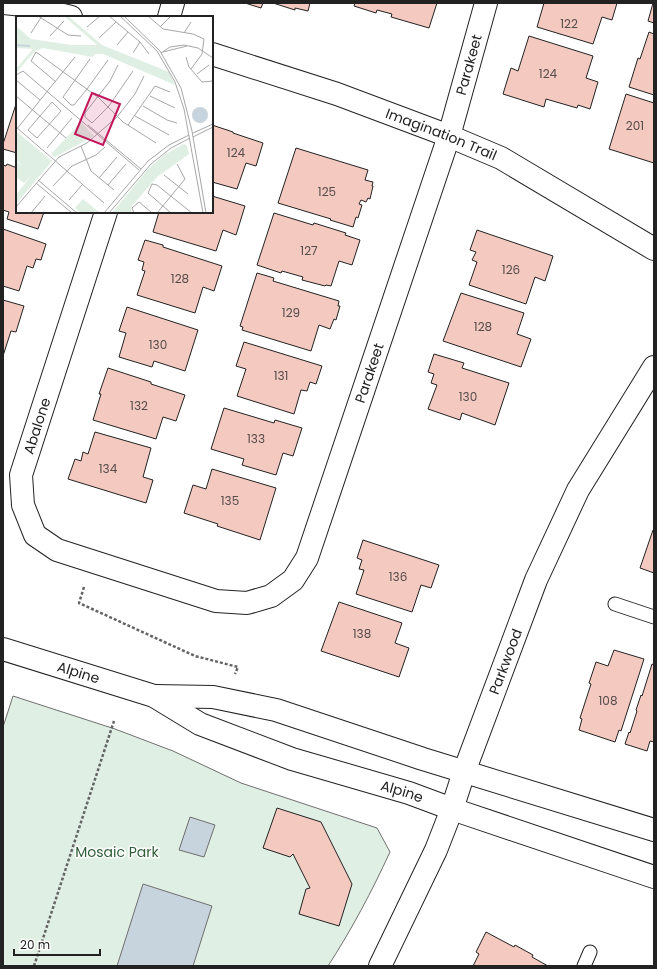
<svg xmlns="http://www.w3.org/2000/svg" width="657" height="969" font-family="Poppins,sans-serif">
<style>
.green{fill:#e0efe3;stroke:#6f6f6f}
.water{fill:#c7d3dd;stroke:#6f6f6f}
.building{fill:#f3c9c0;stroke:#222}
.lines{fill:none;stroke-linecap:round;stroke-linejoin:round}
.service-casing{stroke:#222;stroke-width:15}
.minor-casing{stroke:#222;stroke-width:24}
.tertiary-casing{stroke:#222;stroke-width:24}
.path{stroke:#646464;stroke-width:2.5;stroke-dasharray:3 2;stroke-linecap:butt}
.service{stroke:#fff;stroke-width:13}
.minor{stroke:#fff;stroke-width:22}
.tertiary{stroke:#fff;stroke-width:22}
.labels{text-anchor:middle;stroke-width:3;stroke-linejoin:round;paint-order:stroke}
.number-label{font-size:12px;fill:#564c4a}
.street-label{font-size:14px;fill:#222;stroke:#fff}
.park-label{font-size:14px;fill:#2f5e38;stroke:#fff}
.inset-river{fill:none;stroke:#c7d3dd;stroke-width:2}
.inset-road{fill:none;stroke:#a7a7a7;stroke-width:1}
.view{fill:#c2185b;fill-opacity:0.15;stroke:#c2185b;stroke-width:2}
.inset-edge{fill:none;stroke:#222;stroke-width:2}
</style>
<rect width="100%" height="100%" fill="#fff"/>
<!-- green -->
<path class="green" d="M 13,696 L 115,729 L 173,751 L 241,783 L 377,828 L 390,852 C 372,891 352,929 328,966 L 3,966 L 3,727 Z"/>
<!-- water -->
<path class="water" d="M 190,817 L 215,825 L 204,857 L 179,850 Z
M 143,884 L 212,906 L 193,966 L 117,966 Z"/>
<!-- building -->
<path class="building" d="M 245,3 L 263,3 L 261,8 Z
M 273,3 L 310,3 L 308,11 L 295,8 L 295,10 Z
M 355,3 L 437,3 L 429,28 L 391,17 L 392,14 L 377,10 L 376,13 L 354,6 Z
M 543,3 L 617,3 L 612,20 L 602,17 L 593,44 L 537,27 L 544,3 Z
M 653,3 L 654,3 L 654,23 L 648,21 Z
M 649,32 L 654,34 L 654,95 L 629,87 L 638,58 L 640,59 Z
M 529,36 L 593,56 L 586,78 L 598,82 L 590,109 L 578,105 L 577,108 L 546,99 L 544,107 L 503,94 L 511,68 L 518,71 Z
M 626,94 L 654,103 L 654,163 L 609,149 Z
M 17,101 L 17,153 L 3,149 L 3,144 Z
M 212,125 L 233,132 L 233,133 L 263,143 L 256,166 L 246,163 L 237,189 L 212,182 Z
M 296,148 L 368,170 L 365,180 L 373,182 L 372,186 L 373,186 L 370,199 L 368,198 L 366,202 L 361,200 L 359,204 L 362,205 L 358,218 L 356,217 L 353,227 L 330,220 L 331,219 L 278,203 Z
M 7,164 L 17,168 L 17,212 L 44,212 L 38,229 L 7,219 L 9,212 L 3,210 L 3,165 L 6,166 Z
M 212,196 L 245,206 L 236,235 L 223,230 L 216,251 L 153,232 L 159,212 L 212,212 Z
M 274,213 L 313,225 L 314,223 L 346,233 L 345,235 L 360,240 L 352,265 L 339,261 L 331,286 L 326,285 L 325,286 L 302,280 L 303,277 L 282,271 L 281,273 L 257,265 Z
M 3,229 L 46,244 L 41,260 L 36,259 L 33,268 L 27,266 L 19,291 L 3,286 Z
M 477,230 L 553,256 L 545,281 L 535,277 L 526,304 L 469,285 L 477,262 L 472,260 L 476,252 L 470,250 Z
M 145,240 L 163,245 L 163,247 L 222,266 L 214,291 L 203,287 L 195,313 L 137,295 L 145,271 L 142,270 L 144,262 L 138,260 Z
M 257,273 L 274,278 L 273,281 L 339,301 L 338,306 L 340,306 L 336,320 L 334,319 L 330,329 L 319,325 L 311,351 L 242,330 L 243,327 L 240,326 Z
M 461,293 L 524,313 L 517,334 L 531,339 L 521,367 L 443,341 Z
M 3,300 L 24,306 L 16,332 L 11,331 L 3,356 Z
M 127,307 L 198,330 L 185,371 L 154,361 L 152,367 L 119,357 L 126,333 L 119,331 Z
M 244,342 L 322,366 L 316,384 L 310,382 L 307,391 L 301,390 L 294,414 L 237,396 L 246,369 L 236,366 Z
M 434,354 L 464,363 L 462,368 L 509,383 L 495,425 L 462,413 L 460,420 L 428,409 L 437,385 L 431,383 L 434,374 L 428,372 Z
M 108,368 L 151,382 L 151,384 L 185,395 L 176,421 L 163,417 L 156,439 L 93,420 L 101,394 L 99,394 Z
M 224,408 L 274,423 L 275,420 L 302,428 L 293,456 L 283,453 L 276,475 L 242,465 L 244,459 L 211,449 Z
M 95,432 L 151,448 L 143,477 L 153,480 L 146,503 L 68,479 L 75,459 L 81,461 L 83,452 L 88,454 Z
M 212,469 L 276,488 L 260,540 L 217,526 L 218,524 L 184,513 L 193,485 L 206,489 Z
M 653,530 L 654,531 L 654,573 L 640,568 Z
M 363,540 L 439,565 L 431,588 L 421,585 L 412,612 L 356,594 L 364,570 L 359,569 L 362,560 L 357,558 Z
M 339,602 L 402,623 L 395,643 L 409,648 L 399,677 L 321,651 Z
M 614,650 L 644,659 L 621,731 L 619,730 L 615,742 L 579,730 L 582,719 L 580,718 L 591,684 L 589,683 L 596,662 L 608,666 Z
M 652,664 L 654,665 L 654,742 L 650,741 L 647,751 L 625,744 L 629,732 L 630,733 L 637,711 L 636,710 L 641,695 L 642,696 Z
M 277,808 L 321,822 L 352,884 L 339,926 L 299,914 L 306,889 L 310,888 L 293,854 L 290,857 L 263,848 Z
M 486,932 L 514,947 L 515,945 L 533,955 L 532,957 L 548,966 L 473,966 L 479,954 L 476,952 Z"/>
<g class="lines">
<defs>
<path id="service" d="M 615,604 L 654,617
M 584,966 L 590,952"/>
<g id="minor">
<path d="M 4,3 L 23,5 L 71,17"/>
<path d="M 169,17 L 173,3"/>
<path id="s1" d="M 212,54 L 337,94 L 449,136 L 501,158 L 654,249"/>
<path id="s2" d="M 106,212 L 21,475 L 23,505 L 35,535 L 57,550 L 216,601 L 247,603 L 271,596 L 293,580 L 307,558 L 449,136 L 486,3"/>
<path id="s3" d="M 464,772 L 536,580 L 578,490 L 654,367"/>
</g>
<g id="tertiary">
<path id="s4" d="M 3,649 L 154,696 L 200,724 L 292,759 L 409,793 L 452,809 L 654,877"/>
<path d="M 154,696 L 213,697 L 276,710 L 423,759 L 654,830"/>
<path d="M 380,966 L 436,850 L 452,809 L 464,772"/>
</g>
</defs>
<!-- service casing -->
<use href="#service" class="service-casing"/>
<!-- minor casing -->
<use href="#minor" class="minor-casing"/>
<!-- tertiary casing -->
<use href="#tertiary" class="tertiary-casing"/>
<!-- path -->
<path class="path" d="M 84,587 L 79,603 L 195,656 L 238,667 L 235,674
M 34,966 L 114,721"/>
<!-- service -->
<use href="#service" class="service"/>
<!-- minor -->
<use href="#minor" class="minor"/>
<!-- tertiary -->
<use href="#tertiary" class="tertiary"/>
</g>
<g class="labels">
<!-- number labels -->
<g class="number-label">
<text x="569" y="28">122</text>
<text x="548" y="78">124</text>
<text x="635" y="130">201</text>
<text x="236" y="157">124</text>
<text x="327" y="196">125</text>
<text x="309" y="255">127</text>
<text x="511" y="274">126</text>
<text x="180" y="283">128</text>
<text x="291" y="317">129</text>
<text x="483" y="331">128</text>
<text x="158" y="349">130</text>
<text x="281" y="380">131</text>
<text x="468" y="401">130</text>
<text x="139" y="410">132</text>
<text x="256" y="443">133</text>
<text x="108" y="473">134</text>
<text x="230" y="505">135</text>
<text x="398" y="581">136</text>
<text x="362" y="638">138</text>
<text x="608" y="705">108</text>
</g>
<!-- street labels -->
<g class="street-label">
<text dy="5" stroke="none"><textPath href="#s2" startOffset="1161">Parakeet</textPath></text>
<text dy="5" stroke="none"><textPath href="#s1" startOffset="243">Imagination Trail</textPath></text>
<text dy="5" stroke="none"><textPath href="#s2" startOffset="837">Parakeet</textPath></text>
<text transform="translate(37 426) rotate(-72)" y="5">Abalone</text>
<text dy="5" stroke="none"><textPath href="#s3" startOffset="118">Parkwood</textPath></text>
<text dy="5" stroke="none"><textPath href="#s4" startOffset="79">Alpine</textPath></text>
<text dy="5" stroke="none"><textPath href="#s4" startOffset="425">Alpine</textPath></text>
</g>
<!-- park labels -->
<g class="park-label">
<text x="117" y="857">Mosaic Park</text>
</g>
</g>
<!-- overview -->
<g transform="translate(16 16)">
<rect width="197" height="197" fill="#fff"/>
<path d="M 48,0 L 52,0 L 86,29 L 153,56 L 159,69 L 87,38 L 79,38 L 77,41 L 27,32 L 19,35 L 0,57 L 0,53 L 17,33 L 0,32 L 0,10 L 15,23 L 55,29 L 81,29 ZM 65,106 L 78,120 L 39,141 L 35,138 ZM 1,116 L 36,145 L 0,188 L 0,179 L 15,160 L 8,167 L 0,161 L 0,145 L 7,150 L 0,144 ZM 168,128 L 171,130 L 173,138 L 141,161 L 115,191 L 115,197 L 96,197 L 131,154 L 148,139 ZM 67,183 L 84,197 L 65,197 L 59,192 Z" fill="#e0efe3"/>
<path d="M176 99a8 8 0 1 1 16 0a8 8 0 1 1-16 0Z" fill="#c7d3dd"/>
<path class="inset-river" d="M 0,29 L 14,30"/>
<path class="inset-road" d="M 22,0 L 52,19 L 65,20M 93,0 L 124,26 L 133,38M 104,0 L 141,35 L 159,66 L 168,93 L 187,197M 108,0 L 144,35 L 165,72 L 176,115 L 190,197M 132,0 L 147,13 L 177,18 L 188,23 L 186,38 L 175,53M 71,11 L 84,0M 144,11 L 155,0M 15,17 L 26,0M 168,17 L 175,6M 34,20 L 48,5M 83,22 L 100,6M 101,29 L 112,16M 147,36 L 171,30M 117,37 L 124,26M 145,37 L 154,31 L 168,29 L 182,32 L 197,42M 170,41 L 173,51 L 186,66 L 197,65M 74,43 L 47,81 L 55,89 L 58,89 L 71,73 L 92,44M 102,49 L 94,65 L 69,97 L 69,101 L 76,107 L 93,90 L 117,55M 181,58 L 193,49M 0,59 L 7,55 L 123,154M 0,64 L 24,84M 40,66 L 15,45 L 20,36 L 83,82 L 107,106 L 140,127M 0,80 L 50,122M 134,80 L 159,92M 36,86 L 45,95 L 21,122 L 12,114 ZM 127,90 L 151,104 L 161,107M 119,100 L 153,119M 72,109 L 125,153M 112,109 L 139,70 L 154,76M 0,111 L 88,187M 0,114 L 59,41M 177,117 L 197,108M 177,121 L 197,111M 65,130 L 75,155 L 98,174M 31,132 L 56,102M 148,159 L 172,178M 83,162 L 101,141M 22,164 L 61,197M 20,167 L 56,197M 92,169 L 110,148M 37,170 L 56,150 L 80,139 L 89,131M 53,184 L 66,169M 0,191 L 43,141 L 71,127 L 101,101 L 119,78 L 128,60M 15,197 L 29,180M 88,197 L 132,145 L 153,129 L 173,119M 93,197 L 135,148 L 155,132 L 174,122M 118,197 L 116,192 L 123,186 L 136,197M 141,197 L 169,163 L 161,148M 155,197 L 132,177 L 136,168 L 141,169 L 176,197"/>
<path class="view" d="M 76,77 L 104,88 L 87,129 L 59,118 Z"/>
<rect width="197" height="197" class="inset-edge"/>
</g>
<!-- border -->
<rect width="657" height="969" fill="none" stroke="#222222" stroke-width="8"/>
<!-- scale -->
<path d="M14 949v6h86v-6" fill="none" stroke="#222222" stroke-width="2"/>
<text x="20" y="949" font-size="12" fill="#222222" stroke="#ffffff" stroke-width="3" paint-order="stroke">20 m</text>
</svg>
